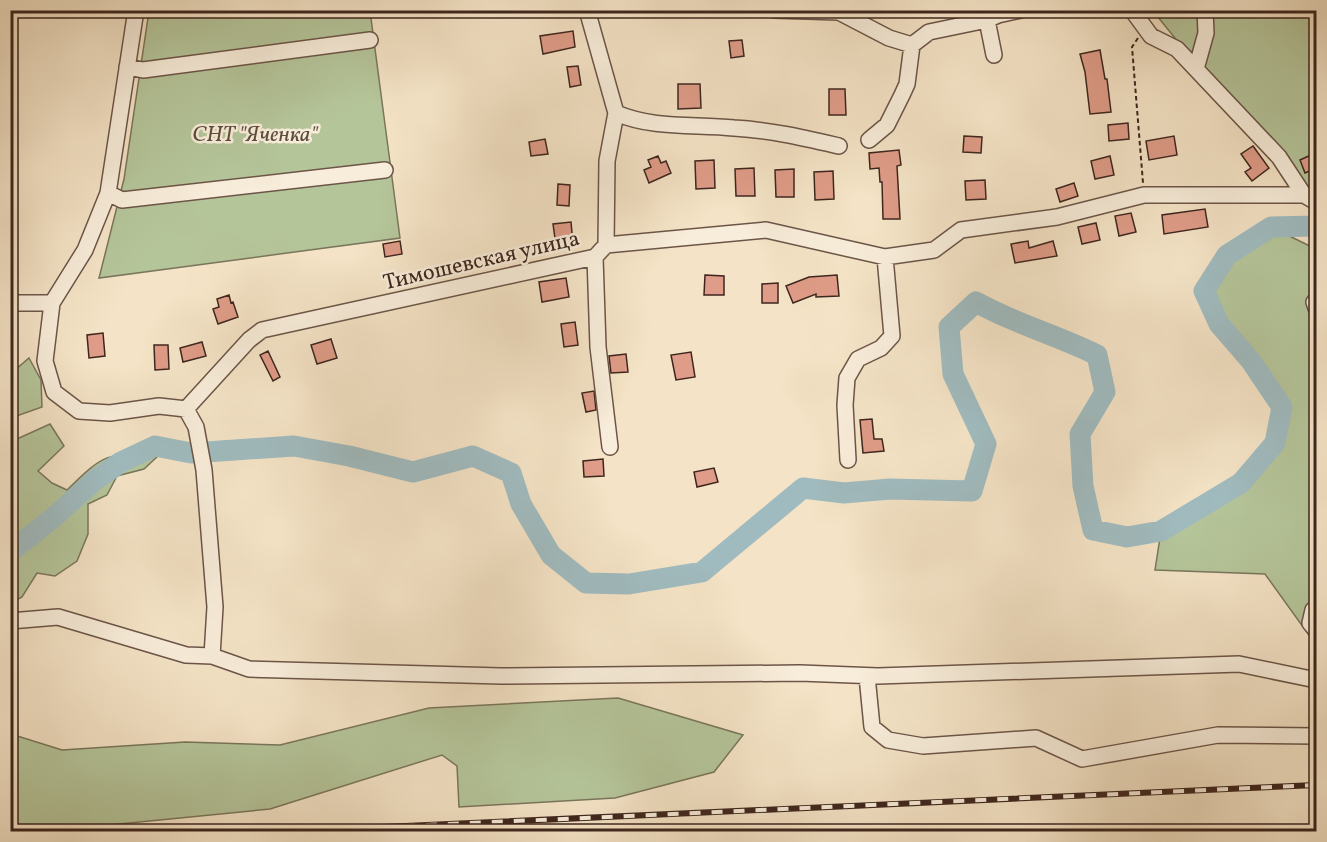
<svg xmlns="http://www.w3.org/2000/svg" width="1327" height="842" font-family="Vollkorn,serif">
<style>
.green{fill:#b5c59a;stroke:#7a765c;stroke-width:1.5}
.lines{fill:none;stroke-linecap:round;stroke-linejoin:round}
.river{stroke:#a0bbbf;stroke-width:21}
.building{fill:#df9c88;stroke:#3e261e;stroke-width:1.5}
.minor-casing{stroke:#6c5548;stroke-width:18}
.path{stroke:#3e261e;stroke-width:2;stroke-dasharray:4.5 3;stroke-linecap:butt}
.minor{stroke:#f8edda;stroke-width:15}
.rail-casing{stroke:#3e261e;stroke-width:6}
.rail{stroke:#f8edda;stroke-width:4;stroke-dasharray:11;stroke-linecap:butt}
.labels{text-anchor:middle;stroke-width:5;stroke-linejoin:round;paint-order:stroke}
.park-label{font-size:22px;font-style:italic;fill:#5c4e3d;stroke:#f8edda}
.street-label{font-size:22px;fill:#3e261e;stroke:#f8edda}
</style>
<rect width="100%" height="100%" fill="#f4e3c6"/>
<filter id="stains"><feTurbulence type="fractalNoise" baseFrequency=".00333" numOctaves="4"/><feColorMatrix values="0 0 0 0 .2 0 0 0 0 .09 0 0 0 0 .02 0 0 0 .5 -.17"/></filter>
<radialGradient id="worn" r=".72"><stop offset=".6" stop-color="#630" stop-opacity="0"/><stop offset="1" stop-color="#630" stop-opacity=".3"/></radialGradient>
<!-- green -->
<path class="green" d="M 149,11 L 370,11 L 400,238 L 99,278 L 124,179 Z
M 1153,11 L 1316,11 L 1316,203 L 1308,202 Z
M 1271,227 L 1316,249 L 1316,645 L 1265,574 L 1155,570 L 1161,531 L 1241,483 L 1275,443 L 1281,407 L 1251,361 L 1219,324 L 1204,291 L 1227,255 Z
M 29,358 L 41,380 L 42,407 L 11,418 L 11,370 L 15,370 Z
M 50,424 L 64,446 L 38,471 L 52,483 L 67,490 C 105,453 106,453 159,455 L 144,469 L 117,476 L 107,495 L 88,504 L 88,534 L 77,561 L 55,576 L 37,573 L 22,597 L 11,603 L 11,427 L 17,439 Z
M 618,698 L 743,735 L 714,772 L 615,798 L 459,807 L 457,766 L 442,755 L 270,809 L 48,831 L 11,831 L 11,734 L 62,750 L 185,742 L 280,745 L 429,708 Z"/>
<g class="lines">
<!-- river -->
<path class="river" d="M 10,552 L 54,517 L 95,480 L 121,462 L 155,446 L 191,453 L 294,446 L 349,456 L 413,472 L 473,456 L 511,473 L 521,504 L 551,555 L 586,583 L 629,584 L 702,572 L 803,488 L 844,493 L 890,489 L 972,491 L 986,444 L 953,374 L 949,327 L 976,302 C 1015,324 1057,335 1097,355 L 1105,392 L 1080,434 L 1083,486 L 1093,530 L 1127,537 L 1161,531 L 1241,483 L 1275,443 L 1282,407 L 1251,361 L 1219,324 L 1204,291 L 1227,255 L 1271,227 L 1316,226"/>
</g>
<!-- building -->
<path class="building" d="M 573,31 L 575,47 L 543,54 L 540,36 Z
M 742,40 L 744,56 L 731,58 L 729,41 Z
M 1100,50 L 1105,79 L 1107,79 L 1111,112 L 1090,114 L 1085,72 L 1080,54 Z
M 578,66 L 581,85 L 570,87 L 567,67 Z
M 678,84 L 700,84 L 701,108 L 678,109 Z
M 829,89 L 845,89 L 846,115 L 829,115 Z
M 1128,123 L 1129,139 L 1109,141 L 1108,125 Z
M 964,136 L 982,137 L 981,153 L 963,152 Z
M 1174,136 L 1177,155 L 1149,160 L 1146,141 Z
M 545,139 L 548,154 L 531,156 L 529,142 Z
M 1253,146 L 1269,168 L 1252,181 L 1245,172 L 1251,168 L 1241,154 Z
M 899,150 L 901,165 L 897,166 L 900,219 L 883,219 L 882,182 L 880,182 L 879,168 L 870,169 L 869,153 Z
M 1313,154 L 1317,168 L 1305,173 L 1300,160 Z
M 658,156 L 661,163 L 666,161 L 671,173 L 649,183 L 644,170 L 651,167 L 648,160 Z
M 1110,156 L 1114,175 L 1095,179 L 1091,161 Z
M 714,160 L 715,188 L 696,189 L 695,161 Z
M 754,168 L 755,196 L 736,196 L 735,169 Z
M 794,169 L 794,197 L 776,197 L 775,170 Z
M 833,171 L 834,199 L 815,200 L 814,172 Z
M 985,180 L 986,199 L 966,200 L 965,181 Z
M 1074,183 L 1078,196 L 1060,202 L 1056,189 Z
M 558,184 L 570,185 L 569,206 L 557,205 Z
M 1205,209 L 1208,227 L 1164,234 L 1162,215 Z
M 1131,213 L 1136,232 L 1119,236 L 1115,216 Z
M 571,222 L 573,244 L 556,246 L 553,224 Z
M 1096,223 L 1100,240 L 1082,244 L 1078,227 Z
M 400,241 L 402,254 L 385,257 L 383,244 Z
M 1028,241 L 1029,248 L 1053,241 L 1057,256 L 1015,263 L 1011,244 Z
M 705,275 L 724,276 L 724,295 L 704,295 Z
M 837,275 L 839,296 L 816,297 L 816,294 L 793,303 L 786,286 L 809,277 Z
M 566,278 L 569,297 L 542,302 L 539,282 Z
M 778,283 L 778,303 L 762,303 L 762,284 Z
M 229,295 L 231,303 L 233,302 L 238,317 L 218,324 L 213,309 L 219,307 L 217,299 Z
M 575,322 L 578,345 L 564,347 L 561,324 Z
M 103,333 L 105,356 L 89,358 L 87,335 Z
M 331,339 L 337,358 L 317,364 L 311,345 Z
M 202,342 L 206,356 L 183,362 L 180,348 Z
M 154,345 L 168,345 L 169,369 L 155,370 Z
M 268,351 L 280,377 L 273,381 L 260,355 Z
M 691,352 L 695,377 L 676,380 L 671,355 Z
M 626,354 L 628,372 L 611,373 L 609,356 Z
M 594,391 L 596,410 L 586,412 L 582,393 Z
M 872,419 L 874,439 L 882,439 L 884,451 L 863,453 L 860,420 Z
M 603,459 L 604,476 L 584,477 L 583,461 Z
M 714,468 L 718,482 L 697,487 L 694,472 Z"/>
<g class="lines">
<defs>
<path id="minor" d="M 136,10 L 108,193 L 85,250 L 52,303 L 45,361 L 54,392 L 79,411 L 110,413 L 159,406 L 186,409 L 196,427 L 204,470 L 215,607 L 212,656
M 587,10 L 616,113 L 607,161 L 606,245
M 774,10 L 839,12 L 889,38 L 912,45
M 1132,10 L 1151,36 L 1177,49 L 1279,157 L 1304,195 L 1316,202
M 994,55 L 987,20 L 998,15 L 1021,10
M 127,67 L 143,70 L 370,40
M 1196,69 L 1206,33 L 1205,10
M 616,113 C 653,129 694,124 734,128 C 770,130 804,138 839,146
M 869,140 L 887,125 L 902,95 L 907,84 L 912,45 L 929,32 L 987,20
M 108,193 L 122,200 L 385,170
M 595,257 L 598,347 L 610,447
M 1314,302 L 1316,308
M 10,303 L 52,303
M 186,409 L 249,340 L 262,330 L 595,257 L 606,245 L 766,230 L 885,257 L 934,250 L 961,230 L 1057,217 L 1144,195 L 1304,195
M 848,460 L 845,405 L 847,378 L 858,359 L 881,348 L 892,336 L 885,257
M 1316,609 L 1313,610 L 1310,623 L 1316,630
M 10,621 L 58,617 L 186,655 L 212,656 L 249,669 L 501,676 L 800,673 L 878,676 L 1239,664 L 1316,680
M 867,676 L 872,727 L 888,740 L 923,746 L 1036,738 L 1082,759 L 1218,735 L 1316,736"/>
</defs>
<!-- minor casing -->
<use href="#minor" class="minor-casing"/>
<!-- path -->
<path class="path" d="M 1138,38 L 1132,47 L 1143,183"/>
<!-- minor -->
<use href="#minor" class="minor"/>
<defs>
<path id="rail" d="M 272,832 L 1316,785"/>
</defs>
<!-- rail casing -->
<use href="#rail" class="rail-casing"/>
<!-- rail -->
<use href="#rail" class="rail"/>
</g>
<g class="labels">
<!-- park labels -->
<g class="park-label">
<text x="255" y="141">СНТ "Яченка"</text>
</g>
<!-- street labels -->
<g class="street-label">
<text transform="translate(481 259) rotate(-13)" y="8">Тимошевская улица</text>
</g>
</g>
<!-- margin -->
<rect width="1327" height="842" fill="none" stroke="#f4e3c6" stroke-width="36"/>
<rect x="12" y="12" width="1303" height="818" fill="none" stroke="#3e261e" stroke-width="3"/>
<rect x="18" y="18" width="1291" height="806" fill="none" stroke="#3e261e" stroke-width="1.5"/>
<rect width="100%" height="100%" filter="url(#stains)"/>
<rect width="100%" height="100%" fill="url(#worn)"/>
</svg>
